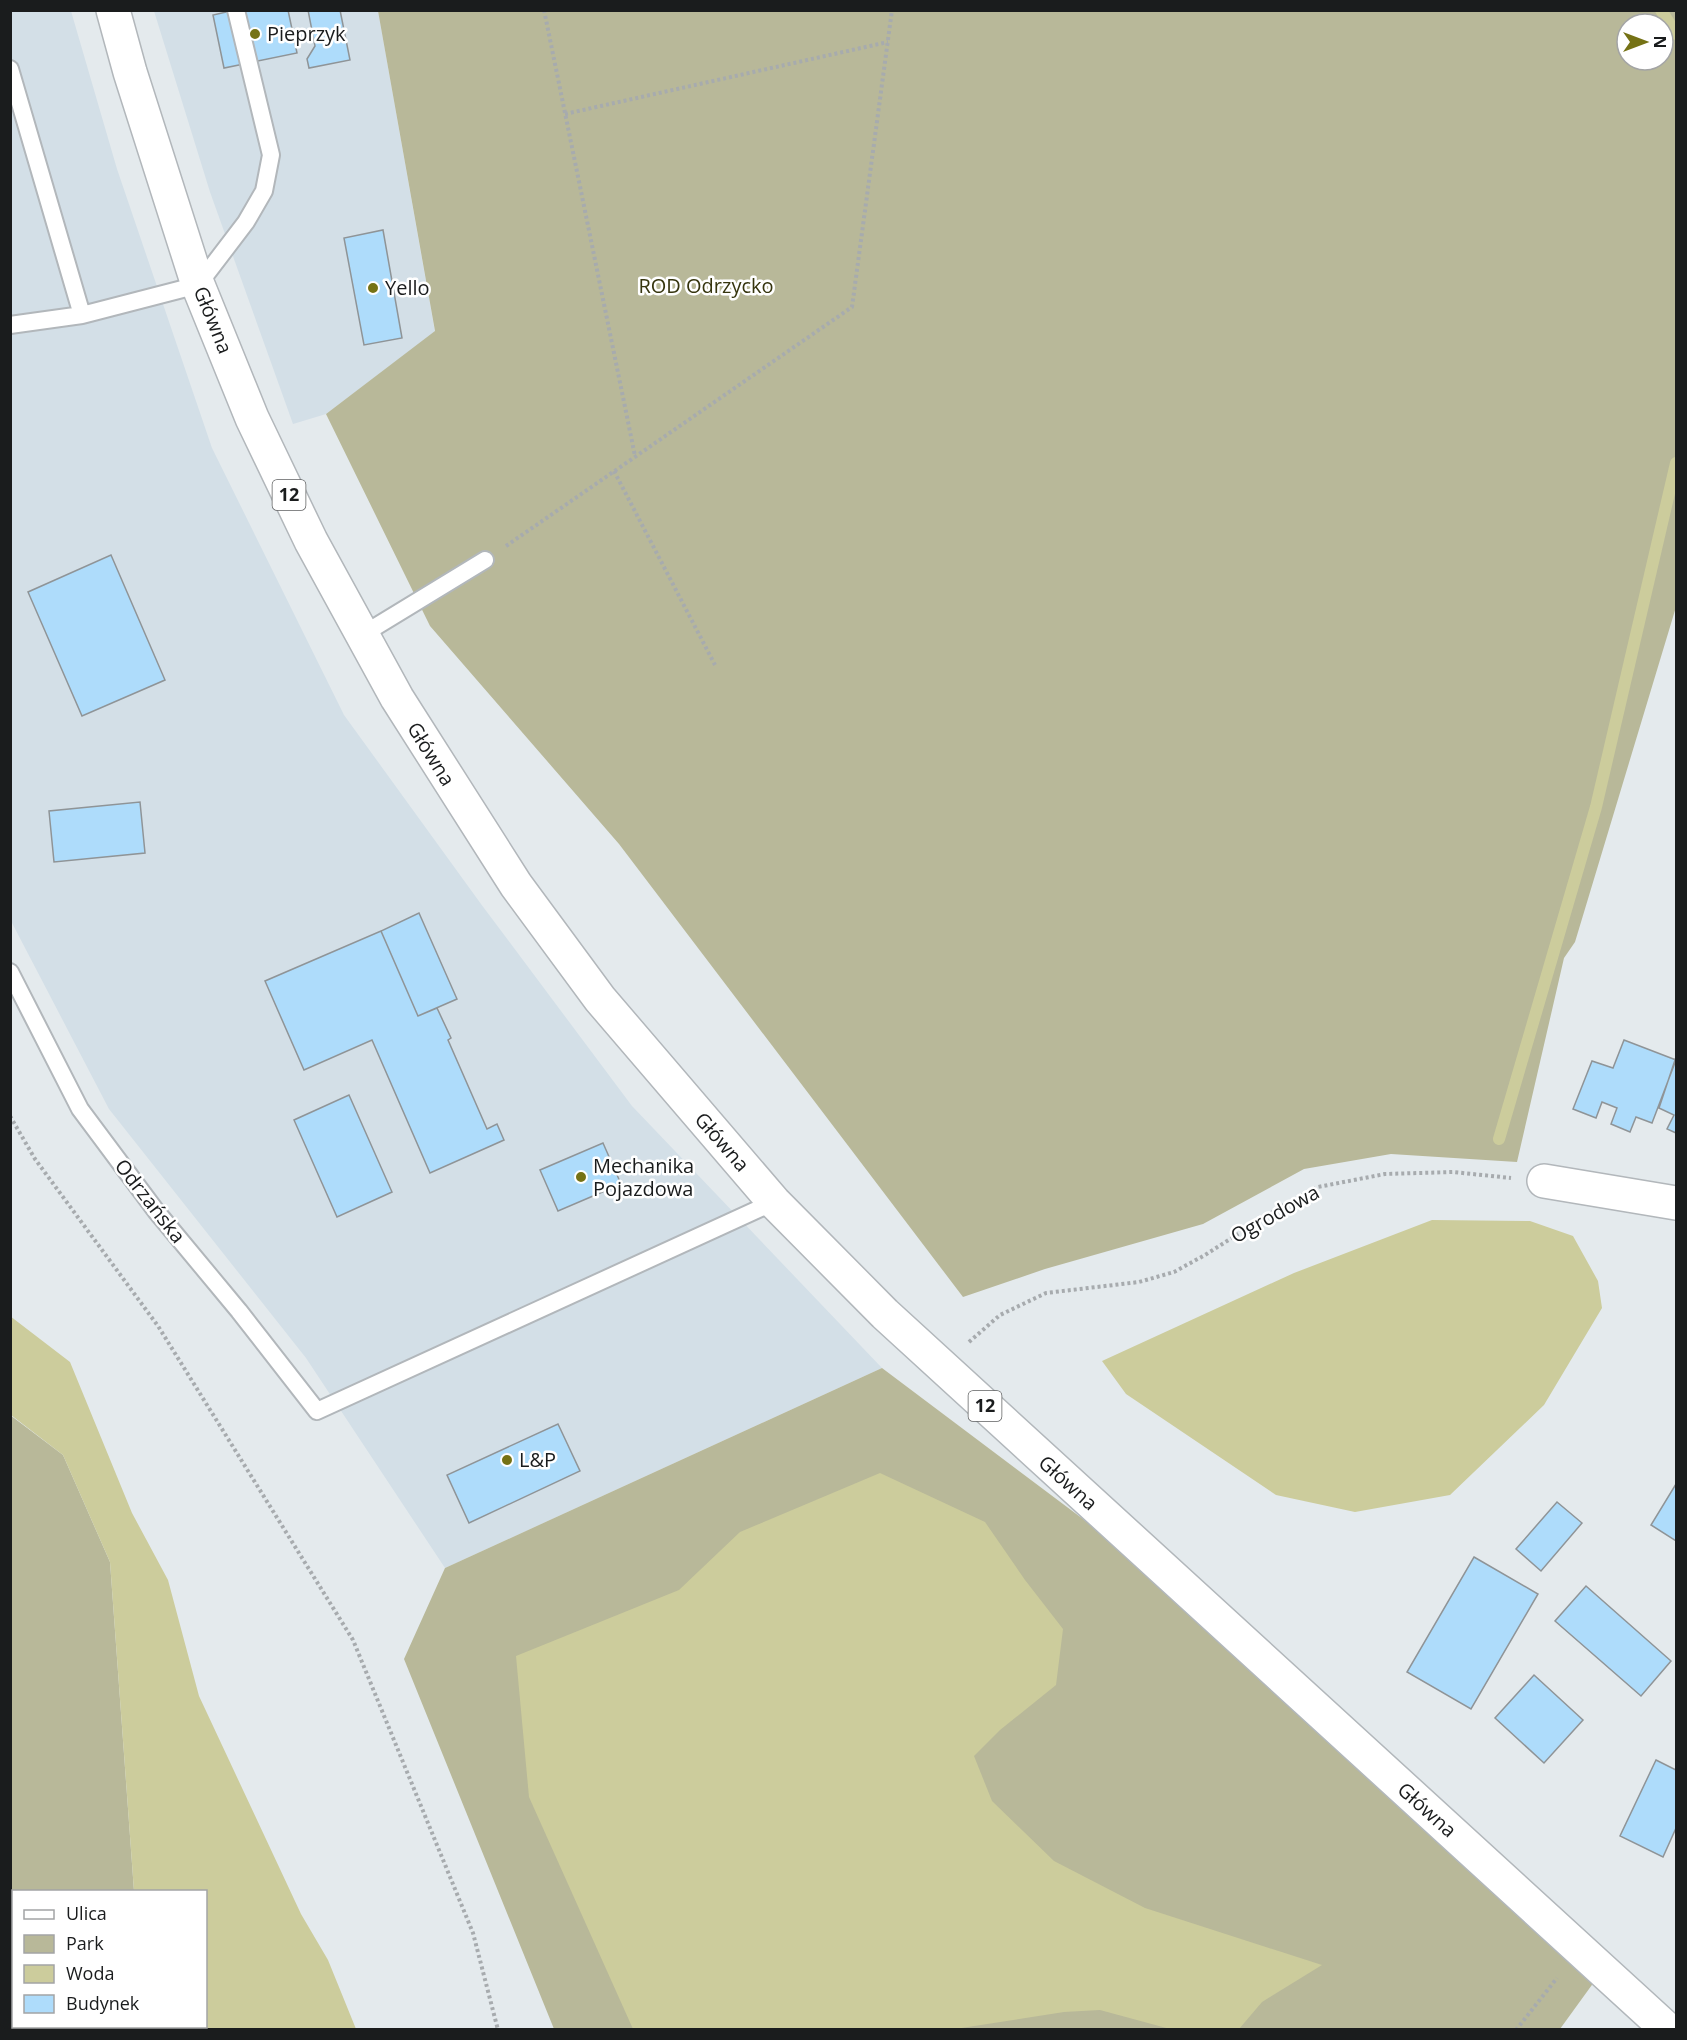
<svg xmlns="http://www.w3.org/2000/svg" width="1687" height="2040" font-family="'Open Sans',sans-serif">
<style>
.built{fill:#d3dfe7}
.green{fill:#b8b899;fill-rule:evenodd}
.water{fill:#cccc9c}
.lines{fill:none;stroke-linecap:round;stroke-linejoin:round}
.stream{stroke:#cccc9c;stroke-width:12}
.building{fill:#aedcfb;stroke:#8f9497;stroke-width:1.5}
.service-casing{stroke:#b2b7bb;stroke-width:20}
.minor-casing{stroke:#b2b7bb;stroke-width:36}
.primary-casing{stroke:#b2b7bb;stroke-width:36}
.path{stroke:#a7abae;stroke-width:4;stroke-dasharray:3 3;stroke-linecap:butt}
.service{stroke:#fff;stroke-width:16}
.minor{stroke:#fff;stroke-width:33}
.primary{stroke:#fff;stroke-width:33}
.poi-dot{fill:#757215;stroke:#fff;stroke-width:2}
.labels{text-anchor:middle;stroke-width:5;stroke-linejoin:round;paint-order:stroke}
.shield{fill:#fff;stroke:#5f6061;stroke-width:1.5}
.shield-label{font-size:18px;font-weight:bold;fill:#1a1c1d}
.poi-label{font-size:20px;fill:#1a1c1d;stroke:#fff;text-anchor:start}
.park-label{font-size:20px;fill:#36350e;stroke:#fff}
.street-label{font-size:20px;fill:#1a1c1d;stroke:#fff}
</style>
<rect width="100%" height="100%" fill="#e4eaed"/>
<!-- built -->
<path class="built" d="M 11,11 L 71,11 L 117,169 L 212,448 L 344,715 L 481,904 L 632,1106 L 882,1368 L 445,1568 L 306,1358 L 109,1109 L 11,921 Z
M 154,11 L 378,11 L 435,332 L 326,414 L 293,424 L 210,192 Z"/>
<!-- green -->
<path class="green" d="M 378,11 L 1676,11 L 1676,607 L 1575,942 L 1564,958 L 1517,1162 L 1391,1154 L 1304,1169 L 1203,1224 L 1045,1269 L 963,1297 L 619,844 L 430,626 L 326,414 L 435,331 ZM 1627,24 L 1663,24 L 1663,60 L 1627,60 Z
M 882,1368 L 1284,1670 L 1610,1960 L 1560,2029 L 554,2029 L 404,1659 L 445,1568 Z
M 10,1415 L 63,1455 L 110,1562 L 134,1891 L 14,1892 L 14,2026 L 143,2026 L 143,2029 L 11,2029 Z"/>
<!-- water -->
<path class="water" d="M 1432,1220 L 1530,1221 L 1573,1236 L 1598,1281 L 1602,1308 L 1544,1405 L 1450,1495 L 1355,1512 L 1276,1495 L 1126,1394 L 1102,1361 L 1294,1273 Z
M 10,1316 L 70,1362 L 132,1513 L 168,1580 L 199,1696 L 301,1914 L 328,1960 L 356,2029 L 143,2029 L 143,2027 L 206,2026 L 206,1892 L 134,1891 L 110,1562 L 63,1455 L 11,1415 Z
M 880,1473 L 985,1522 L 1025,1580 L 1063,1629 L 1056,1685 L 1000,1730 L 974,1756 L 992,1801 L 1054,1861 L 1145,1908 L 1322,1965 L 1262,2002 L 1239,2029 L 1170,2029 L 1100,2010 L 1064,2012 L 955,2029 L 633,2029 L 529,1797 L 516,1656 L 679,1590 L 740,1532 Z"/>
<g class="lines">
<!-- stream -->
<path class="stream" d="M 1661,10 L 1676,34
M 1499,1139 L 1596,807 L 1676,463"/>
</g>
<!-- building -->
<path class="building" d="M 235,10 L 288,10 L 297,53 L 224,68 L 213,15 Z
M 308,10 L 340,10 L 350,60 L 309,68 L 307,59 L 315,46 Z
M 383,230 L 402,338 L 364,345 L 344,238 Z
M 111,555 L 165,680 L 82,716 L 28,592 Z
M 140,802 L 145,853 L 54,862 L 49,811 Z
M 419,913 L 457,999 L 418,1016 L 381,931 Z
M 381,931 L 418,1016 L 437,1008 L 451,1038 L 448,1040 L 487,1129 L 497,1124 L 504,1140 L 430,1173 L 372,1040 L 304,1070 L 265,981 Z
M 1624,1040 L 1676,1060 L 1652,1123 L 1636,1117 L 1630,1132 L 1611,1124 L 1617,1108 L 1602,1102 L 1596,1118 L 1573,1109 L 1592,1061 L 1613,1068 Z
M 1676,1057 L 1676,1133 L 1667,1129 L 1674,1115 L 1659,1108 Z
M 349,1095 L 392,1192 L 337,1217 L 294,1120 Z
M 603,1143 L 621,1184 L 558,1211 L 540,1170 Z
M 558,1424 L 580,1471 L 469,1523 L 447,1475 Z
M 1676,1484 L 1676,1541 L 1651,1525 Z
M 1557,1502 L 1582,1523 L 1541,1571 L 1516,1549 Z
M 1474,1557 L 1538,1594 L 1471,1709 L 1407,1672 Z
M 1586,1586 L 1671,1661 L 1641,1696 L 1555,1621 Z
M 1534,1675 L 1583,1720 L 1544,1763 L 1495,1718 Z
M 1656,1760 L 1676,1770 L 1676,1828 L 1663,1857 L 1620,1836 Z"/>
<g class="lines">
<defs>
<path id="service" d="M 10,69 L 82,315 L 198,285 L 246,222 L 264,191 L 271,155 L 236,10
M 10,325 L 82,315
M 362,635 L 485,560
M 10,972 L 80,1109 L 156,1211 L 239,1311 L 317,1411 L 774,1202"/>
<path id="minor" d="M 1544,1181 L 1676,1203"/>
<path id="primary" d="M 113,10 L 130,72 L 198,285 L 252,418 L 311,541 L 397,698 L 516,885 L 600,999 L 774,1202 L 885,1314 L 1668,2030"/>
</defs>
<!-- service casing -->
<use href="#service" class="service-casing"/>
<!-- minor casing -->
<use href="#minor" class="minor-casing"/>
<!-- primary casing -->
<use href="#primary" class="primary-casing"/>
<!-- path -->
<path class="path" d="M 544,10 L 635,456
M 565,114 L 888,42
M 614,471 L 715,665
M 506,546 L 852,307 L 892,10
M 10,1116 L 35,1159 L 158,1326 L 353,1640 L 473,1933 L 498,2030
M 969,1342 L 1000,1315 L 1046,1293 L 1139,1282 L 1174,1272 L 1205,1255 L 1282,1206 L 1318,1187 L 1385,1174 L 1453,1172 L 1511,1178
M 1516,2030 L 1557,1978"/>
<!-- service -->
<use href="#service" class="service"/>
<!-- minor -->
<use href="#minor" class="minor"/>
<!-- primary -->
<use href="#primary" class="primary"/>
</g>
<!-- markers -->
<g class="poi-dot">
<circle cx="255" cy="34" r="6"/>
<circle cx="373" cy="288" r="6"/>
<circle cx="581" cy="1177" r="6"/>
<circle cx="507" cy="1460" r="6"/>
</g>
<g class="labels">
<!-- shield labels -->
<g class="shield">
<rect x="272.5" y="480" width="33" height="30" rx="4.5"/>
<rect x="968.5" y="1391" width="33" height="30" rx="4.5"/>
</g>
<g class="shield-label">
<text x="289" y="501">12</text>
<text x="985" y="1412">12</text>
</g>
<!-- poi labels -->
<g class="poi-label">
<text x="267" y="41">Pieprzyk</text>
<text x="385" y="295">Yello</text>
<text x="593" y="1173">Mechanika<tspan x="593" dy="23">Pojazdowa</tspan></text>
<text x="519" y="1467">L&amp;P</text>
</g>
<!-- park labels -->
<g class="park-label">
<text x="706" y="293">ROD Odrzycko</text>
</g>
<!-- street labels -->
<g class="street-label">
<text transform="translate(213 320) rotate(68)" y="7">Główna</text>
<text transform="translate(431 754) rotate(58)" y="7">Główna</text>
<text transform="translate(722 1142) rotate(49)" y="7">Główna</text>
<text transform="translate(150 1201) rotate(52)" y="7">Odrzańska</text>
<text transform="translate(1275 1214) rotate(-29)" y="7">Ogrodowa</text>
<text transform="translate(1068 1483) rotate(42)" y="7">Główna</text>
<text transform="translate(1427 1810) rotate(42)" y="7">Główna</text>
</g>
</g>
<!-- border -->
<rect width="1687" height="2040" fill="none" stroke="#1a1c1d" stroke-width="24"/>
<!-- legend -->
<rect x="12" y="1890" width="195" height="138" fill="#ffffff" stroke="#a3a4a5" stroke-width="1.5"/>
<rect x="24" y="1910" width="30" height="9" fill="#ffffff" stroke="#a3a4a5" stroke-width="1.5"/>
<text x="66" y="1920" font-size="18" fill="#1a1c1d">Ulica</text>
<rect x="24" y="1935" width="30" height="18" fill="#b8b899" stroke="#a3a4a5" stroke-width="1.5"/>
<text x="66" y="1950" font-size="18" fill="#1a1c1d">Park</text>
<rect x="24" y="1965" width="30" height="18" fill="#cccc9c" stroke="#a3a4a5" stroke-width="1.5"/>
<text x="66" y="1980" font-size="18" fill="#1a1c1d">Woda</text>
<rect x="24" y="1995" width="30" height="18" fill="#aedcfb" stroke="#a3a4a5" stroke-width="1.5"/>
<text x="66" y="2010" font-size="18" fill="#1a1c1d">Budynek</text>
<!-- north arrow -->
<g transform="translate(1645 42) rotate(90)"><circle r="28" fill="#ffffff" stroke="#a3a4a5" stroke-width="1.5"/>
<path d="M0-4.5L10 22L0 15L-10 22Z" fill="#757215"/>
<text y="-9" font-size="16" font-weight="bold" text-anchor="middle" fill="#1a1c1d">N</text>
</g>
</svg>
